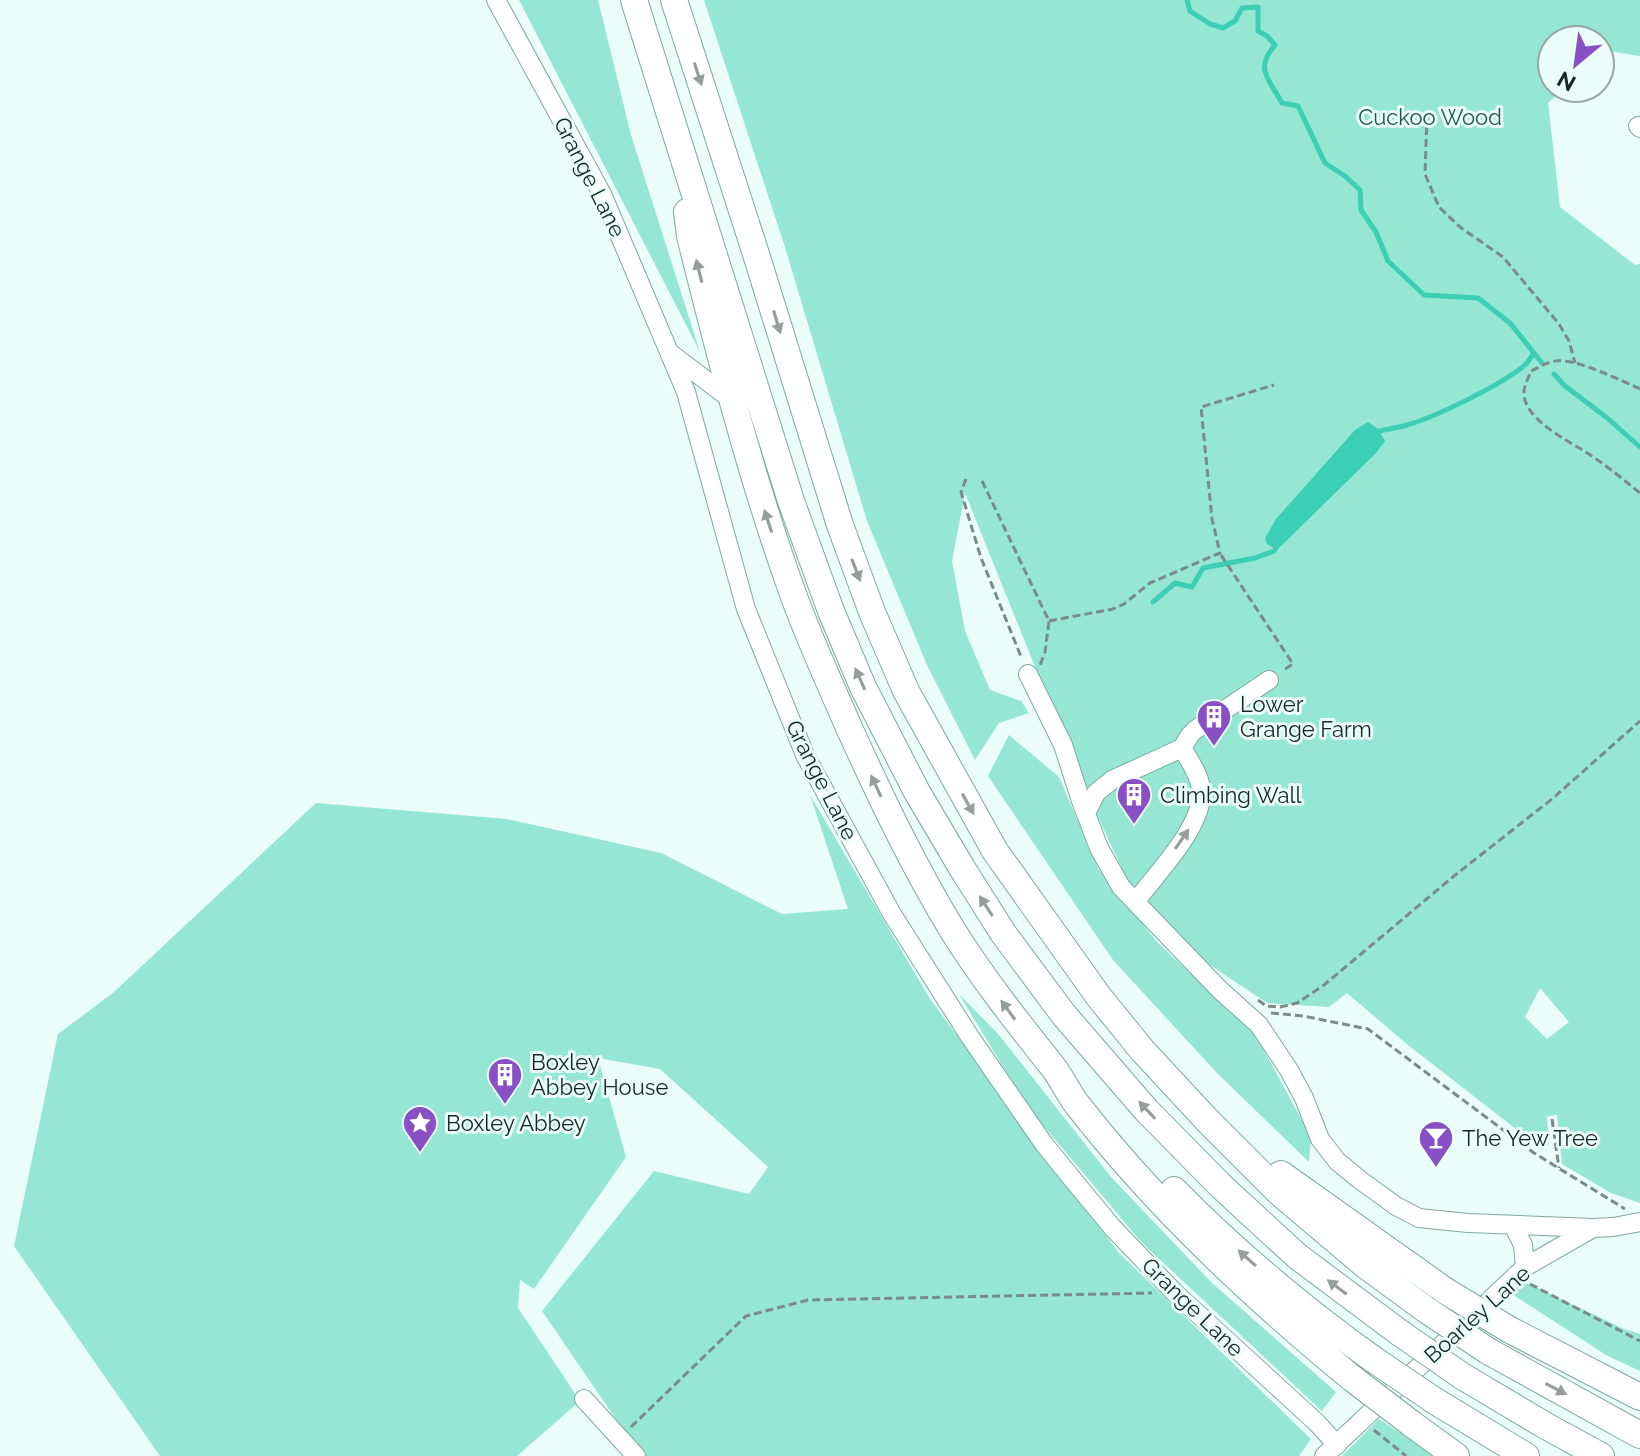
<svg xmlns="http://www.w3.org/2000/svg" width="1640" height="1456" font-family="Raleway,sans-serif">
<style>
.green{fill:#95e6d3;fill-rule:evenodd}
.water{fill:#3ccfb5}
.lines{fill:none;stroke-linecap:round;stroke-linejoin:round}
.stream{stroke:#3ccfb5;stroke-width:5}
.minor-casing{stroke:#7da99e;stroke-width:20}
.highway-casing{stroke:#7da99e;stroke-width:28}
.path{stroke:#7a8c87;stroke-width:3;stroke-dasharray:8 4;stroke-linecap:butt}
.minor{stroke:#fff;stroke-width:18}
.highway{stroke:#fff;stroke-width:26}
.highway-bridge-casing{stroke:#7da99e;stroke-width:28;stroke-linecap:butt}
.highway-bridge{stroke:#fff;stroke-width:26}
.oneway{fill:#969e9c}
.labels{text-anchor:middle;stroke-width:6;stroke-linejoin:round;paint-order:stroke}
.park-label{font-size:22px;fill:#205a4e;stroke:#ebfdf8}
.street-label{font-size:22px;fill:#152723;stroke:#ebfdf8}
.poi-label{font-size:22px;fill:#152723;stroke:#ebfdf8;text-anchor:start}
</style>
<rect width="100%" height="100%" fill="#ebfdf8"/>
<!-- green -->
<path class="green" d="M 519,0 L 598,0 L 631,135 L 700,352 Z
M 704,0 L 1640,0 L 1640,56 L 1609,51 L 1600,58 L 1600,40 L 1552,40 L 1552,88 L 1565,88 L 1548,103 L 1560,207 L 1635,265 L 1640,264 L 1640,1203 L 1611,1193 L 1562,1164 L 1557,1115 L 1547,1116 L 1549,1144 L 1543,1150 L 1408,1045 L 1347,993 L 1329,1007 L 1267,1003 L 1204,961 L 1130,886 L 1079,776 L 965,493 L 952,561 L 965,631 L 990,690 L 1021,701 L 1029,713 L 999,723 L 975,760 L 927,665 L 867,521 L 784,244 ZM 1540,988 L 1569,1022 L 1547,1039 L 1525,1017 Z
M 1009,735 L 1059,777 L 1099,870 L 1158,943 L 1255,1034 L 1311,1137 L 1309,1162 L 1217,1073 L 1113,960 L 988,776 Z
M 810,795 L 930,999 L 1119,1253 L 1311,1439 L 1299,1456 L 646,1456 L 622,1428 L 542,1311 L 654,1171 L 749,1194 L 768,1167 L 660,1069 L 598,1058 L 626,1157 L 534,1289 L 520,1280 L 518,1308 L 580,1401 L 517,1456 L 160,1456 L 14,1246 L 58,1034 L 114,992 L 316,803 L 507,819 L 661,853 L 782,914 L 848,909 Z
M 959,994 L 999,1035 L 1111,1177 L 1211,1282 L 1336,1392 L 1322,1411 L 1142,1243 L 1027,1106 Z
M 1523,1281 L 1624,1329 L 1640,1334 L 1640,1371 L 1606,1355 L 1512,1294 Z
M 1379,1419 L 1435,1456 L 1342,1456 Z"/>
<!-- water -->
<path class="water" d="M 1368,422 L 1378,429 L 1385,441 L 1376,453 L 1277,550 L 1267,544 L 1265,538 L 1276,519 L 1355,430 Z"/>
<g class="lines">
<!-- stream -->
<path class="stream" d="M 1187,0 L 1190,11 L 1210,24 L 1223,28 L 1235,21 L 1242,8 L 1258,7 L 1258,31 L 1267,36 L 1275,45 C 1254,69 1269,79 1282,103 L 1298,106 L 1325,163 L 1345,176 L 1360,190 L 1361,210 L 1376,232 L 1388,261 L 1424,295 L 1478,298 L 1510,323 L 1542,363
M 1554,374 L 1565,386 L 1606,417 L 1640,447
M 1376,432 C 1386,429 1397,428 1407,425 C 1436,417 1505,383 1526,364 C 1529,361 1531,357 1534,353
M 1153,602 L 1175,583 L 1192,587 L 1203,568 L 1255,558 L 1274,551 L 1278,544"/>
<defs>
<path id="minor" d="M 496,0 L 602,194 L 686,392 L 746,609 L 805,755 L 892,914 L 970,1037 L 1044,1144 L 1074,1181 L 1112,1227 L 1174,1292 L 1317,1423 L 1337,1445
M 1638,126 L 1640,128
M 670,353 L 732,400
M 1028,674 L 1063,745 L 1081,801 L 1099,848 L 1121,887 L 1220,990 L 1259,1025 L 1289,1070 L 1304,1098 L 1320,1139 L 1337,1161 L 1360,1180 L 1396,1206 L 1419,1218 L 1468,1223 L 1593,1228
M 1086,813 L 1096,793 L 1112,780 L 1182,748 L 1190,735 L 1195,730 L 1269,680
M 1136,901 C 1156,874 1206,824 1201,788 C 1199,774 1189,760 1182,748
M 1513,1225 L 1523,1245 L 1525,1267
M 584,1399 L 636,1456
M 1324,1456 L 1525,1267 L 1593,1228 L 1613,1227 L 1640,1222"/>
<path id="highway" d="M 634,0 L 791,501 L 831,611 L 863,687 L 917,792 L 962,868 L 1003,933 L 1064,1015 L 1147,1111 L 1222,1187 L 1297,1256 L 1400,1333
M 674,0 L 756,254 L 840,525 L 872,612 L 906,691 L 995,851 L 1099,997 L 1142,1050 L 1207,1120 L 1280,1193 L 1365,1265 L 1425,1309
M 687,212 L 690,236 C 720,357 751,477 793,594 C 810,641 831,686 851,732 C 882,800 914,867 953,931 C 983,979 1018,1023 1053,1067 C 1063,1080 1069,1095 1079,1107 C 1159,1209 1253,1297 1353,1379
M 1281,1174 L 1444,1290
M 1174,1190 C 1235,1252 1303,1309 1373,1359
M 1510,1330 L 1640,1397
M 1488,1351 L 1640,1435
M 1462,1376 L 1546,1426 L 1601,1456
M 1435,1401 L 1526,1456
M 1412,1424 L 1456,1456"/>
</defs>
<!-- minor casing -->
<use href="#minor" class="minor-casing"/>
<!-- highway casing -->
<use href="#highway" class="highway-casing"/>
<!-- path -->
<path class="path" d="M 1427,115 L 1425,174 L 1439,207 L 1460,227 L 1503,257 L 1559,324 L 1569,341 L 1575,363
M 1640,389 C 1620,380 1576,358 1555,361 C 1547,362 1538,368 1531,371 C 1528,379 1523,387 1524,396 C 1528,422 1569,441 1589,454 C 1607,466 1624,480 1640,493
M 966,479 L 961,492 L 981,558 L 1022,659
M 982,481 L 1049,621 L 1045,652 L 1040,665
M 1221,555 L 1293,664 L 1282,671
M 1049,621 L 1113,609 L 1124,604 L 1150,583 L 1220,553 L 1212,519 L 1201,407 L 1274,385
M 1258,1000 L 1266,1006 L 1280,1007 L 1297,1003 L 1324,985 L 1454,876 L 1552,799 L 1640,721
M 1271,1013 L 1303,1016 L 1368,1029 L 1534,1153 L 1625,1209
M 1552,1119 L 1559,1168
M 1530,1284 L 1640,1341
M 631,1427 L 746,1316 L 808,1300 L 1152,1293
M 1374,1430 L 1406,1456"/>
<!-- minor -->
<use href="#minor" class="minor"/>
<!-- highway -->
<use href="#highway" class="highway"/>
<defs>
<path id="highway-bridge" d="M 1444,1290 L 1510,1330
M 1425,1309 L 1488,1351
M 1400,1333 L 1462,1376
M 1373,1359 L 1435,1401
M 1353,1379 L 1412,1424"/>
</defs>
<!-- highway-bridge casing -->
<use href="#highway-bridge" class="highway-bridge-casing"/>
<!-- highway-bridge -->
<use href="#highway-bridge" class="highway-bridge"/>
</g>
<!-- one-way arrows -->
<defs><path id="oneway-solid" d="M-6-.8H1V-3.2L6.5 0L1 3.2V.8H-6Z" transform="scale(2)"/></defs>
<g class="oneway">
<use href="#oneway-solid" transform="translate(698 74) rotate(72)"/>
<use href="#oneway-solid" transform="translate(699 271) rotate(-104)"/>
<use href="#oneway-solid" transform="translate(777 322) rotate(73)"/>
<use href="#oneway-solid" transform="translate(768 521) rotate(-108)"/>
<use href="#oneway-solid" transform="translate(856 570) rotate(69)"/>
<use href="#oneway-solid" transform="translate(860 679) rotate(-114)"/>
<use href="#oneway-solid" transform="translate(876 786) rotate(-115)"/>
<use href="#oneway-solid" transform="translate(968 804) rotate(61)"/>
<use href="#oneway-solid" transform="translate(1182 839) rotate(-55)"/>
<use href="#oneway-solid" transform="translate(986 906) rotate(-123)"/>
<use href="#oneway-solid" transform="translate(1008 1010) rotate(-126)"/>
<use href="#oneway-solid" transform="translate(1147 1110) rotate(-133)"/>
<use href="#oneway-solid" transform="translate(1247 1258) rotate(-138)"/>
<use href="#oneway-solid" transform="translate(1337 1287) rotate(-143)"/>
<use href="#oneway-solid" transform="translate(1556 1389) rotate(28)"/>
</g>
<!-- icons -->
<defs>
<symbol id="building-pin" viewBox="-11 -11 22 30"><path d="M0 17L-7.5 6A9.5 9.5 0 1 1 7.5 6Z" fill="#894fc5" stroke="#ebfdf8"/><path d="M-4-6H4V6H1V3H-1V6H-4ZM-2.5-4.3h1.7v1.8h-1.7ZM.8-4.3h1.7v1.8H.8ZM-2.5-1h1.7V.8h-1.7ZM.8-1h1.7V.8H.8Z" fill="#fff"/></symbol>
<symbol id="sight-pin" viewBox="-11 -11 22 30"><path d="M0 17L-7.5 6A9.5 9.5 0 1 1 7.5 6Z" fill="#894fc5" stroke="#ebfdf8"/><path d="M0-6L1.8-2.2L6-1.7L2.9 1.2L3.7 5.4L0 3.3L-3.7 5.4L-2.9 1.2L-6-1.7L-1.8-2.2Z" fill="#fff"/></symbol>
<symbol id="bar-pin" viewBox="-11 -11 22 30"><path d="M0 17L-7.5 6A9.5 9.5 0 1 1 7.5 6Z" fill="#894fc5" stroke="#ebfdf8"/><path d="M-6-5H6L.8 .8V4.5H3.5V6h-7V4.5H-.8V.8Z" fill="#fff"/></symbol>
</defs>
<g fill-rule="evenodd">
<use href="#building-pin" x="1194" y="697" width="40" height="54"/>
<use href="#building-pin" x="1114" y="775" width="40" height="54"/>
<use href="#building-pin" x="485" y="1055" width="40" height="54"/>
<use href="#sight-pin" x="400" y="1103" width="40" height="54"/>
<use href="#bar-pin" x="1416" y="1118" width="40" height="54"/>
</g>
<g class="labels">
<!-- park labels -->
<g class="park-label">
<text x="1430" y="125">Cuckoo Wood</text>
</g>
<!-- street labels -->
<g class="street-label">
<text transform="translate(590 177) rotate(63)" y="8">Grange Lane</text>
<text transform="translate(822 780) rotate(63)" y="8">Grange Lane</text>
<text transform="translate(1193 1307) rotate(44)" y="8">Grange Lane</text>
<text transform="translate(1477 1314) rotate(-42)" y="8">Boarley Lane</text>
</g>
<!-- poi labels -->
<g class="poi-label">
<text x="1240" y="712">Lower<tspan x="1240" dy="25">Grange Farm</tspan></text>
<text x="1160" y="803">Climbing Wall</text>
<text x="531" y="1070">Boxley<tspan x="531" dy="25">Abbey House</tspan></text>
<text x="446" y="1131">Boxley Abbey</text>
<text x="1462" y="1146">The Yew Tree</text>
</g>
</g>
<!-- north arrow -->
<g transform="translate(1576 64) rotate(209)"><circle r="38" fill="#ebfdf8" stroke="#95a7a3" stroke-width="2"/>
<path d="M0-6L14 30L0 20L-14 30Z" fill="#894fc5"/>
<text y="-12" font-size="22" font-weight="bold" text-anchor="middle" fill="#152723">N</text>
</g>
</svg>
